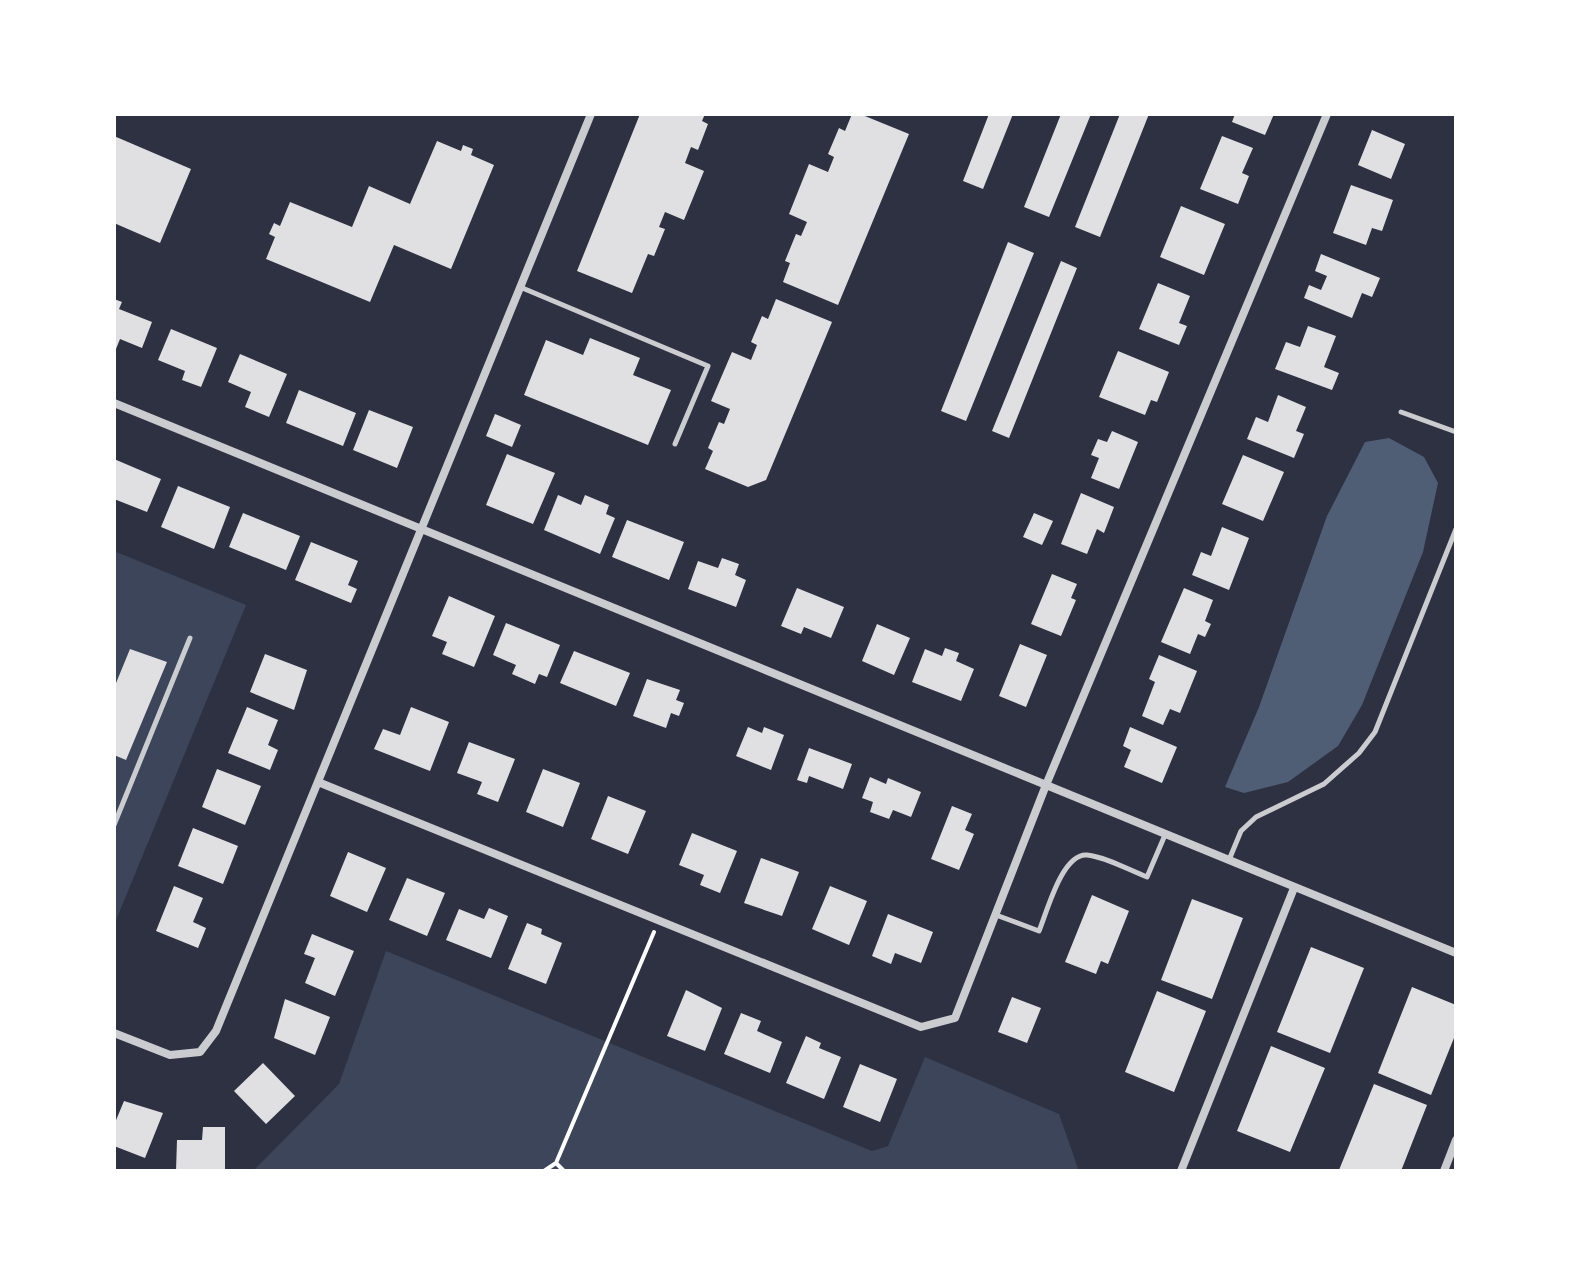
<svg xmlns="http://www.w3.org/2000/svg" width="1570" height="1285" font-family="Arial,sans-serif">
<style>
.green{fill:#3c4559}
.water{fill:#4f5d75}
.building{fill:#e0e0e3}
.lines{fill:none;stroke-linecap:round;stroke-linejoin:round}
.path{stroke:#fff;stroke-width:4}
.service{stroke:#caccd0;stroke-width:5}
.minor{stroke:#caccd0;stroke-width:8}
</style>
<rect width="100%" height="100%" fill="#2d3142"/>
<!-- green -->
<path class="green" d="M 114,551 L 246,605 L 114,925 Z
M 386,951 L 872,1151 L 888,1146 L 925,1057 L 1059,1114 L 1079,1171 L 253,1171 L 339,1084 Z"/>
<!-- water -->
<path class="water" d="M 1389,438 L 1424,457 L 1438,483 L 1423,552 L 1362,705 L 1338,746 L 1288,782 L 1244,793 L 1225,787 L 1259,707 L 1327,516 L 1365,442 Z"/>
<!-- building -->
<path class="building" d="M 640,114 L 705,114 L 702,121 L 708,124 L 698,150 L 691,147 L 685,163 L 704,171 L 684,220 L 665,212 L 659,227 L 665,229 L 654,256 L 648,254 L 632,293 L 577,271 Z
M 852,114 L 860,114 L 909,134 L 838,305 L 783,282 L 790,263 L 785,261 L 796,234 L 801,236 L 807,222 L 789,214 L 809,164 L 828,172 L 834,157 L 828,154 L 839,128 L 845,131 Z
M 989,114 L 1013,114 L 983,189 L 963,181 Z
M 1061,114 L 1091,114 L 1049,217 L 1024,207 Z
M 1120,114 L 1149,114 L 1100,237 L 1075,227 Z
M 1235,114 L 1274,114 L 1265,135 L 1232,122 Z
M 1372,130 L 1405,144 L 1391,179 L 1358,165 Z
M 114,136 L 191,169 L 160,243 L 114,223 Z
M 1222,136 L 1253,148 L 1242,173 L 1249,176 L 1238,204 L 1200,189 Z
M 437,141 L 461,151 L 463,145 L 473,149 L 471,155 L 494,165 L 451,269 L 394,245 L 370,302 L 266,259 L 275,237 L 269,234 L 274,223 L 280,226 L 290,202 L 352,227 L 369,186 L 410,204 Z
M 1351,185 L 1393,200 L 1382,231 L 1372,228 L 1366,245 L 1333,233 Z
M 1181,206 L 1225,224 L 1204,275 L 1160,257 Z
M 1008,242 L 1034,253 L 966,421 L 941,411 Z
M 1321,254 L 1380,278 L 1372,297 L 1362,293 L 1352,318 L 1304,298 L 1309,285 L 1321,290 L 1327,276 L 1315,271 Z
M 1061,261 L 1077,268 L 1009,438 L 992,431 Z
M 1158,283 L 1190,296 L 1179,323 L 1187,326 L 1179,345 L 1139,329 Z
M 114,299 L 122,302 L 119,309 L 152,322 L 142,348 L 120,339 L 114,354 Z
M 776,299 L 832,322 L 766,480 L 748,487 L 705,469 L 713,451 L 708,448 L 719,422 L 724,424 L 730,409 L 711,401 L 732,352 L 751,360 L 757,345 L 751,342 L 762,316 L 768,319 Z
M 1308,326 L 1336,336 L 1324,367 L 1339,373 L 1332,390 L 1275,369 L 1286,342 L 1300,347 Z
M 171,329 L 217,348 L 201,387 L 182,380 L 185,371 L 158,360 Z
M 590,338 L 640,358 L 633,375 L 671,390 L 648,445 L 524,395 L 546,340 L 583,355 Z
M 1118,351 L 1169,372 L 1157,402 L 1151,400 L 1145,415 L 1099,397 Z
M 240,354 L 287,374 L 269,417 L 245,407 L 251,392 L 228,382 Z
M 299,390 L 356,413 L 343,446 L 286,423 Z
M 1278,395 L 1306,407 L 1296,431 L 1304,434 L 1294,458 L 1247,439 L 1256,417 L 1268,422 Z
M 369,410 L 413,427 L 397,468 L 353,450 Z
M 495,414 L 521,425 L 512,447 L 486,436 Z
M 1112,431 L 1138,442 L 1119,489 L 1091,478 L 1099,458 L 1091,455 L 1098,439 L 1107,442 Z
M 507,454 L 555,473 L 533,524 L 486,505 Z
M 1243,455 L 1284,472 L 1263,521 L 1222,504 Z
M 114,459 L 161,479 L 147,512 L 114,499 Z
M 178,486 L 230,507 L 214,549 L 161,527 Z
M 1081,493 L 1114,507 L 1104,533 L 1097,529 L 1087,554 L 1061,544 Z
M 558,495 L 581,505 L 585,495 L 609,505 L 606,514 L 615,518 L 600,554 L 544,530 Z
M 243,513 L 300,536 L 286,570 L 229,547 Z
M 1034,513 L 1053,521 L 1042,545 L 1023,537 Z
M 627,520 L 684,542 L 669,580 L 612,557 Z
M 1222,527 L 1249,538 L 1229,590 L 1192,575 L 1201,552 L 1211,556 Z
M 311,542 L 358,561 L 348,585 L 357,589 L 351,603 L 295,580 Z
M 722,558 L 739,564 L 735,575 L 746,580 L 736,607 L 688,589 L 698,561 L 718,568 Z
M 1052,574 L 1077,584 L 1071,598 L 1076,600 L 1061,636 L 1031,624 Z
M 797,588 L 844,607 L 831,638 L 804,627 L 801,634 L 781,626 Z
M 1184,588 L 1213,600 L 1205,621 L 1211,624 L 1205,637 L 1198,634 L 1190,654 L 1161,642 Z
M 449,596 L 495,616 L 474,667 L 442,654 L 447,642 L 432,636 Z
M 506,623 L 560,645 L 547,677 L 539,674 L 535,684 L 512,674 L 516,665 L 493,655 Z
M 877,624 L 910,638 L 894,675 L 862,661 Z
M 1020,644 L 1047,655 L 1026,707 L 999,696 Z
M 945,648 L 959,653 L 956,661 L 974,669 L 961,701 L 912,682 L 925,649 L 942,656 Z
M 130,649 L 167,662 L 126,760 L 114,755 L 114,688 Z
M 574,651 L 630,673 L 616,706 L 560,683 Z
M 265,654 L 307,670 L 294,710 L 250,692 Z
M 1159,655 L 1197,671 L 1180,713 L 1170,709 L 1163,725 L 1142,716 L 1155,682 L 1149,679 Z
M 647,679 L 680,690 L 676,700 L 684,703 L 679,716 L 671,713 L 666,728 L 633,716 Z
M 247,707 L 278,720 L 268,745 L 278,750 L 270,770 L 228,753 Z
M 411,707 L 449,722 L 430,771 L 374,749 L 383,729 L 400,735 Z
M 748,727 L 762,733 L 764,727 L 784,735 L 771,770 L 736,756 Z
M 1130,727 L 1177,747 L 1162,783 L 1124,767 L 1131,750 L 1123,746 Z
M 469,742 L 515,759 L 498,802 L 477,794 L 482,782 L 457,773 Z
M 809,748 L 852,764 L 843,789 L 809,776 L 807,783 L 797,780 Z
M 217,769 L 261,786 L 245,825 L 202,807 Z
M 543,769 L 580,783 L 563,827 L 526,812 Z
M 870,777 L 886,784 L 888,778 L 921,792 L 911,817 L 893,810 L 889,819 L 870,812 L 873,802 L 862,798 Z
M 608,796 L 646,811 L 628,854 L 591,839 Z
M 952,806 L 972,814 L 965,830 L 974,834 L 959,870 L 931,859 Z
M 193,828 L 238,846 L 223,884 L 178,866 Z
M 692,833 L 737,851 L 720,893 L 700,885 L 704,875 L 679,865 Z
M 348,852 L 386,868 L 367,912 L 330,896 Z
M 761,858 L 799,872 L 782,916 L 744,903 Z
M 407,878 L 445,893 L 427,936 L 389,920 Z
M 174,886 L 203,898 L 193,922 L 206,928 L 198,948 L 156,931 Z
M 830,886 L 867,901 L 849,945 L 812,929 Z
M 1092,895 L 1129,911 L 1108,964 L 1101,961 L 1096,974 L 1065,962 Z
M 1192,899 L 1243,918 L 1212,999 L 1161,980 Z
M 489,908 L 508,916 L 491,958 L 446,940 L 459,909 L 484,919 Z
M 888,914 L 933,932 L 921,963 L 895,953 L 891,964 L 872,956 Z
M 527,923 L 542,929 L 541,934 L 562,943 L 546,984 L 508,969 Z
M 312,934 L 354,951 L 335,996 L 305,983 L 315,958 L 304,954 Z
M 1311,947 L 1364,968 L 1330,1053 L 1277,1032 Z
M 1412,987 L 1456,1005 L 1456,1033 L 1431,1095 L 1378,1073 Z
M 686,990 L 722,1008 L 705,1051 L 667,1036 Z
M 1157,991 L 1206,1011 L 1174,1092 L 1125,1072 Z
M 1012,997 L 1041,1008 L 1027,1043 L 998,1032 Z
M 285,999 L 330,1017 L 315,1055 L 274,1038 Z
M 741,1013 L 761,1021 L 757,1031 L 782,1042 L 770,1073 L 724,1054 Z
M 806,1036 L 821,1043 L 819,1048 L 841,1057 L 824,1099 L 786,1083 Z
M 1271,1046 L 1325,1068 L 1290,1152 L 1237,1131 Z
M 263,1063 L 295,1096 L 266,1124 L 234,1091 Z
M 860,1064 L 897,1079 L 880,1122 L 843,1107 Z
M 1374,1084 L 1427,1105 L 1401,1171 L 1342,1171 L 1339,1170 Z
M 124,1101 L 163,1113 L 145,1158 L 114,1146 L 114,1125 Z
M 203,1127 L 225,1127 L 225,1171 L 176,1171 L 177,1140 L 202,1140 Z"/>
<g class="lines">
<!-- path -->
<path class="path" d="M 556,1163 L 564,1171
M 544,1171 L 556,1163 L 654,932"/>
<!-- service -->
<path class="service" d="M 520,287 L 708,366 L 675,444
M 1401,412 L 1456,432
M 114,825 L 190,638
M 1229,860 L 1241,831 L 1256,817 L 1324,784 L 1359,753 L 1375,732 L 1456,529
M 996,915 L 1039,931 C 1047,912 1062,853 1087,855 C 1106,857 1129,870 1147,877 L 1165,835"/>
<!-- minor -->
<path class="minor" d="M 114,403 L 1456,953
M 318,782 L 921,1027 L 955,1018 L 1046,785 L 1327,114
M 114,1033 L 170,1055 L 200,1052 L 216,1031 L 591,114
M 1181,1171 L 1294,888
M 1444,1171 L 1456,1140"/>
</g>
<!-- border -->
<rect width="1570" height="1285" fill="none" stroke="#ffffff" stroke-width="232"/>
</svg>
